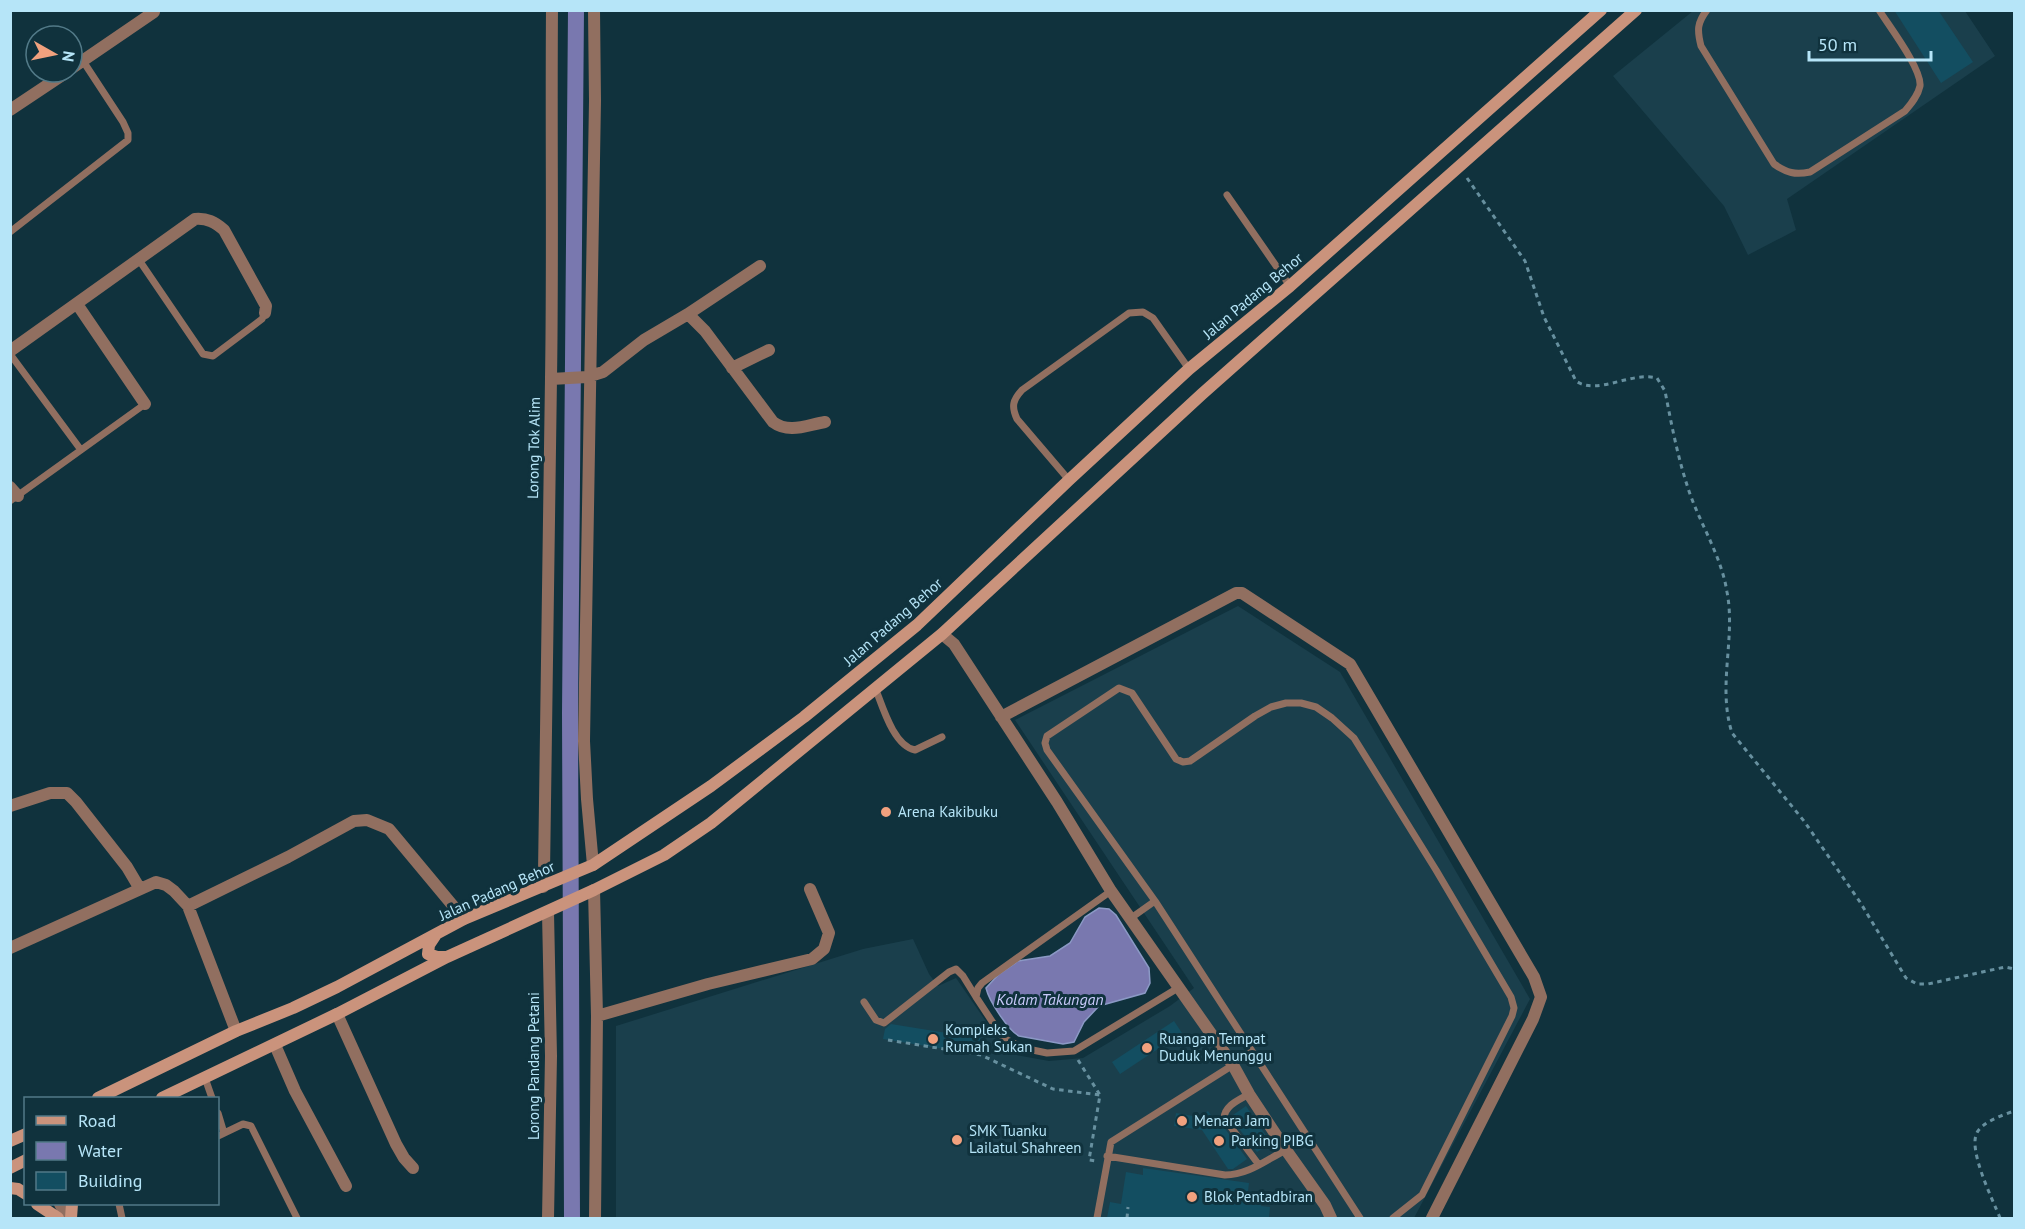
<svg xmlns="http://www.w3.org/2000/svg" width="2025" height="1229" font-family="'PT Sans',sans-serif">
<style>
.built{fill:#1a3f4c}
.water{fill:#7978af;stroke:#8b99c5;stroke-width:1.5}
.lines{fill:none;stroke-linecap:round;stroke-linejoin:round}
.canal{stroke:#7978af;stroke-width:16}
.building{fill:#134e61}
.path{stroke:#67909f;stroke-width:3;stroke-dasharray:4.5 4.5;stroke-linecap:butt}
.service{stroke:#916f60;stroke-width:7}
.minor{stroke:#916f60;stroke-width:12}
.tertiary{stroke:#916f60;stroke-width:12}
.secondary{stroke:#ca937c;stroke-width:12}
.poi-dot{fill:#f1a17e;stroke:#10323d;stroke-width:2}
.labels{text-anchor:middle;stroke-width:6;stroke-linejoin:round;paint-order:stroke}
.street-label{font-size:15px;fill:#b6e5f8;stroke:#10323d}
.poi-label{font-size:15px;fill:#b6e5f8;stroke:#10323d;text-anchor:start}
.water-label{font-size:16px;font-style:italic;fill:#c8c9fa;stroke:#10323d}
</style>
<rect width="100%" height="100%" fill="#10323d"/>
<!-- built -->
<path class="built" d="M 1693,11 L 1965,11 L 1995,56 L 1787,199 L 1796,230 L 1748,255 L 1724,206 L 1613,76 Z
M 1238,606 L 1340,672 L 1530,999 L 1414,1218 L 616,1218 L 616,1026 L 863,949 L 913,939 L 929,974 L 938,986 L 956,978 L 1003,1046 L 1011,1054 L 1049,1061 L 1083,1058 L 1170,1006 L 1194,988 L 1015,720 Z"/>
<!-- water -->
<path class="water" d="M 1099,908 L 1109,909 L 1116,915 L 1149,968 L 1150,983 L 1145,993 L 1099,1006 L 1084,1022 L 1074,1042 L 1063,1044 L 1019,1036 C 1008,1030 989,1001 986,988 L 998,975 L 1018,961 L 1050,956 L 1070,943 L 1085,917 Z"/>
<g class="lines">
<!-- canal -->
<path class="canal" d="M 572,1218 L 570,713 L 576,10"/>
</g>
<!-- building -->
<path class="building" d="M 1894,10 L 1938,10 L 1973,62 L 1941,83 Z
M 1174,1021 L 1182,1033 L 1120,1074 L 1112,1062 Z
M 891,1024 L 984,1039 L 981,1055 L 883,1039 L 885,1029 Z
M 1246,1106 L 1271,1143 L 1257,1152 L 1230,1117 Z
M 1208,1111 L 1218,1125 L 1221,1123 L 1247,1159 L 1233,1169 L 1228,1169 L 1202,1130 L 1174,1126 L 1176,1113 L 1199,1117 Z
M 1143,1168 L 1249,1183 L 1248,1191 L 1263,1193 L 1261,1206 L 1270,1207 L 1269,1218 L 1107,1218 L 1110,1202 L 1121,1204 L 1126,1172 L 1143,1175 Z"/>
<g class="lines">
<!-- path -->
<path class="path" d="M 1467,178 L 1525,261 L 1544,317 L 1576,381 C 1597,396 1631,371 1657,378 L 1665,391 C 1671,422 1677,454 1687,485 C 1698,521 1721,554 1727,592 C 1736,638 1717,686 1732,733 L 1804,821 L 1860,902 L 1906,978 L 1917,984 L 1928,984 L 2005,967 L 2014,969
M 888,1040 L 981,1055 L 1053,1089 L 1100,1095
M 1078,1060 L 1100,1095 L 1089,1160 L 1096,1161
M 1127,1218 L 1128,1207
M 2000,1218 C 1993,1200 1966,1147 1978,1131 C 1985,1121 2003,1115 2014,1111"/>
<!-- service -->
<path class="service" d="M 1707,10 C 1697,23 1697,30 1701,46 L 1774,164 C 1787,173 1795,175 1810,172 L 1905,111 C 1911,104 1918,96 1920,86 C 1922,69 1889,26 1879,10
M 1227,195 L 1290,286
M 10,232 L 128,140 L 128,133 L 123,122 L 83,61
M 139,260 L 203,354 L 213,356 L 262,319 L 265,313
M 10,354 L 81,450
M 1069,480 L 1017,419 C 1011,406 1013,400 1022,390 L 1129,313 L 1143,312 L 1153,318 L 1189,369
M 10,501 L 145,404
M 876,690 C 883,708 894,746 915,750 L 942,737
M 1111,891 L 982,983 L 978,988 L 976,997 L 1003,1038 L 1023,1048 L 1047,1053 L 1074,1051 L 1178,988
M 1131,918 L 1155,901
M 864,1002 L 876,1020 L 884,1023 L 949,972 L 956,969 L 963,976 L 976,997
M 205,1078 L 212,1098
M 1249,1094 C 1239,1100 1225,1105 1224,1118 L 1259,1165
M 218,1113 L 224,1133
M 218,1136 L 243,1124 L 251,1126 L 297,1218
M 1107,1156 L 1225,1175 C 1248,1175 1266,1160 1286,1150
M 119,1204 L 122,1218
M 1097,1218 L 1111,1142 L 1233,1065
M 1360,1218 L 1155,901 L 1047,750 L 1045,743 L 1047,736 L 1119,688 L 1132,693 L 1176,759 L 1183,762 L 1190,761 L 1255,716 L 1271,707 L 1286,703 L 1301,703 L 1316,707 L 1332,718 L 1354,738 L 1436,870 L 1511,997 L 1514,1008 L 1512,1016 L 1422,1195 L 1393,1218"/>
<!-- minor -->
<path class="minor" d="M 72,68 L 154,12
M 10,110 L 67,72
M 77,304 L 145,404
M 688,314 L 760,266
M 10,351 L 195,219 C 207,218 215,222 224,230 L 266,306 L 265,313
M 732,368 L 769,350
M 551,379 L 587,377 L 603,372 L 644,340 L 688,314 L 705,331 L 773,422 C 789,434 807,425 825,422
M 10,487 L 18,496
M 942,634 L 954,644 L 1057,802 L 1111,891 L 1233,1065 L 1249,1094 L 1286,1150 L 1325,1205 L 1331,1218
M 1001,717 L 1236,593 L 1242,593 L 1350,664 L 1534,977 L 1541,997 L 1533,1019 L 1432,1218
M 10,806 L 50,793 L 67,793 L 76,802 L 127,867 L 140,889
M 593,865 L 587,799 L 584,741 L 595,101 L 594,10
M 543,887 L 544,873 C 545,708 548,543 551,378 C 553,256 551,133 552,10
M 594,890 L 597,1016 L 595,1218
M 188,906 L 288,857 L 354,821 L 367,820 L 389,829 L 464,919
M 548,913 L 551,1056 L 548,1218
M 10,948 L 156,882 L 166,885 L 174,891 L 188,906 L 236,1031
M 337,1014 L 396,1144 L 404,1158 L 413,1168
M 597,1016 L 708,984 L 812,959 L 824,949 L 829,933 L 810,889
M 275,1045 L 295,1091 L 346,1186"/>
<!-- tertiary -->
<path class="tertiary" d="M 60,1204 L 68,1218"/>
<!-- secondary -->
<path class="secondary" d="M 435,936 L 429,945 L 428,954 L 437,957 L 445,957
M 98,1098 L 236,1031 L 293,1008 L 337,987 L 464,919 L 593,865 L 711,786 L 804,717 L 917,625 L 1069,480 L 1189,369 L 1290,286 L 1601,10
M 162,1098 L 337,1014 L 447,957 L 594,890 L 664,855 L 711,823 L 942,634 L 1202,394 L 1636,10
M 10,1141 L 26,1134
M 10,1168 L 26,1160
M 10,1188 L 18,1189 L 26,1194
M 37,1204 L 58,1218
M 71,1218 L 72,1204"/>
</g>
<!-- markers -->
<g class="poi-dot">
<circle cx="886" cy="812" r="6"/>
<circle cx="933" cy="1039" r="6"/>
<circle cx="1147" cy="1048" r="6"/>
<circle cx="1182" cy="1121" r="6"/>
<circle cx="957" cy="1140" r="6"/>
<circle cx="1219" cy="1141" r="6"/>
<circle cx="1192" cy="1197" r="6"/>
</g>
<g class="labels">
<!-- street labels -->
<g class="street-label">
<text transform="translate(1253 296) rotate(-40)" y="5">Jalan Padang Behor</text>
<text transform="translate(534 448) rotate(-89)" y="5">Lorong Tok Alim</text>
<text transform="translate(893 622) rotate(-41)" y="5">Jalan Padang Behor</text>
<text transform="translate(497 891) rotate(-24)" y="5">Jalan Padang Behor</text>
<text transform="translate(534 1066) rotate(-90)" y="5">Lorong Pandang Petani</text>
</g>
<!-- poi labels -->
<g class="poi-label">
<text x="898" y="817">Arena Kakibuku</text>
<text x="945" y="1035">Kompleks<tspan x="945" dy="17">Rumah Sukan</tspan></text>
<text x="1159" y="1044">Ruangan Tempat<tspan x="1159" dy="17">Duduk Menunggu</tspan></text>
<text x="1194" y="1126">Menara Jam</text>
<text x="969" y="1136">SMK Tuanku<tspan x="969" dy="17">Lailatul Shahreen</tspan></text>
<text x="1231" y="1146">Parking PIBG</text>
<text x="1204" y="1202">Blok Pentadbiran</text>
</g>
<!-- water labels -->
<g class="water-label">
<text x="1050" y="1005">Kolam Takungan</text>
</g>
</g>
<!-- border -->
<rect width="2025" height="1229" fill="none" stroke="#b6e5f8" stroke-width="24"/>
<!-- legend -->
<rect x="24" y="1097" width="195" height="108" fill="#10323d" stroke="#527a88" stroke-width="1.5"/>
<rect x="36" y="1116" width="30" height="9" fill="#ca937c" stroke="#527a88" stroke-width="1.5"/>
<text x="78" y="1127" font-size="18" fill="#b6e5f8">Road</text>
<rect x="36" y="1142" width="30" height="18" fill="#7978af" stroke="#527a88" stroke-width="1.5"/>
<text x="78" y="1157" font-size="18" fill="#b6e5f8">Water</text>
<rect x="36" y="1172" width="30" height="18" fill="#134e61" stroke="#527a88" stroke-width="1.5"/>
<text x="78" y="1187" font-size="18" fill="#b6e5f8">Building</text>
<!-- north arrow -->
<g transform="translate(54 54) rotate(99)"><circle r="28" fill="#10323d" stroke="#527a88" stroke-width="1.5"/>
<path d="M0-4.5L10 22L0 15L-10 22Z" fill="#f1a17e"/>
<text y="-9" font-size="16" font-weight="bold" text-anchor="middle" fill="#b6e5f8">N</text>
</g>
<!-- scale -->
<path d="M1809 51v9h122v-9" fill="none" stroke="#b6e5f8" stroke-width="3"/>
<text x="1818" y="51" font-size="18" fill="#b6e5f8" stroke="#10323d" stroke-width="4.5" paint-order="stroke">50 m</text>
</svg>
